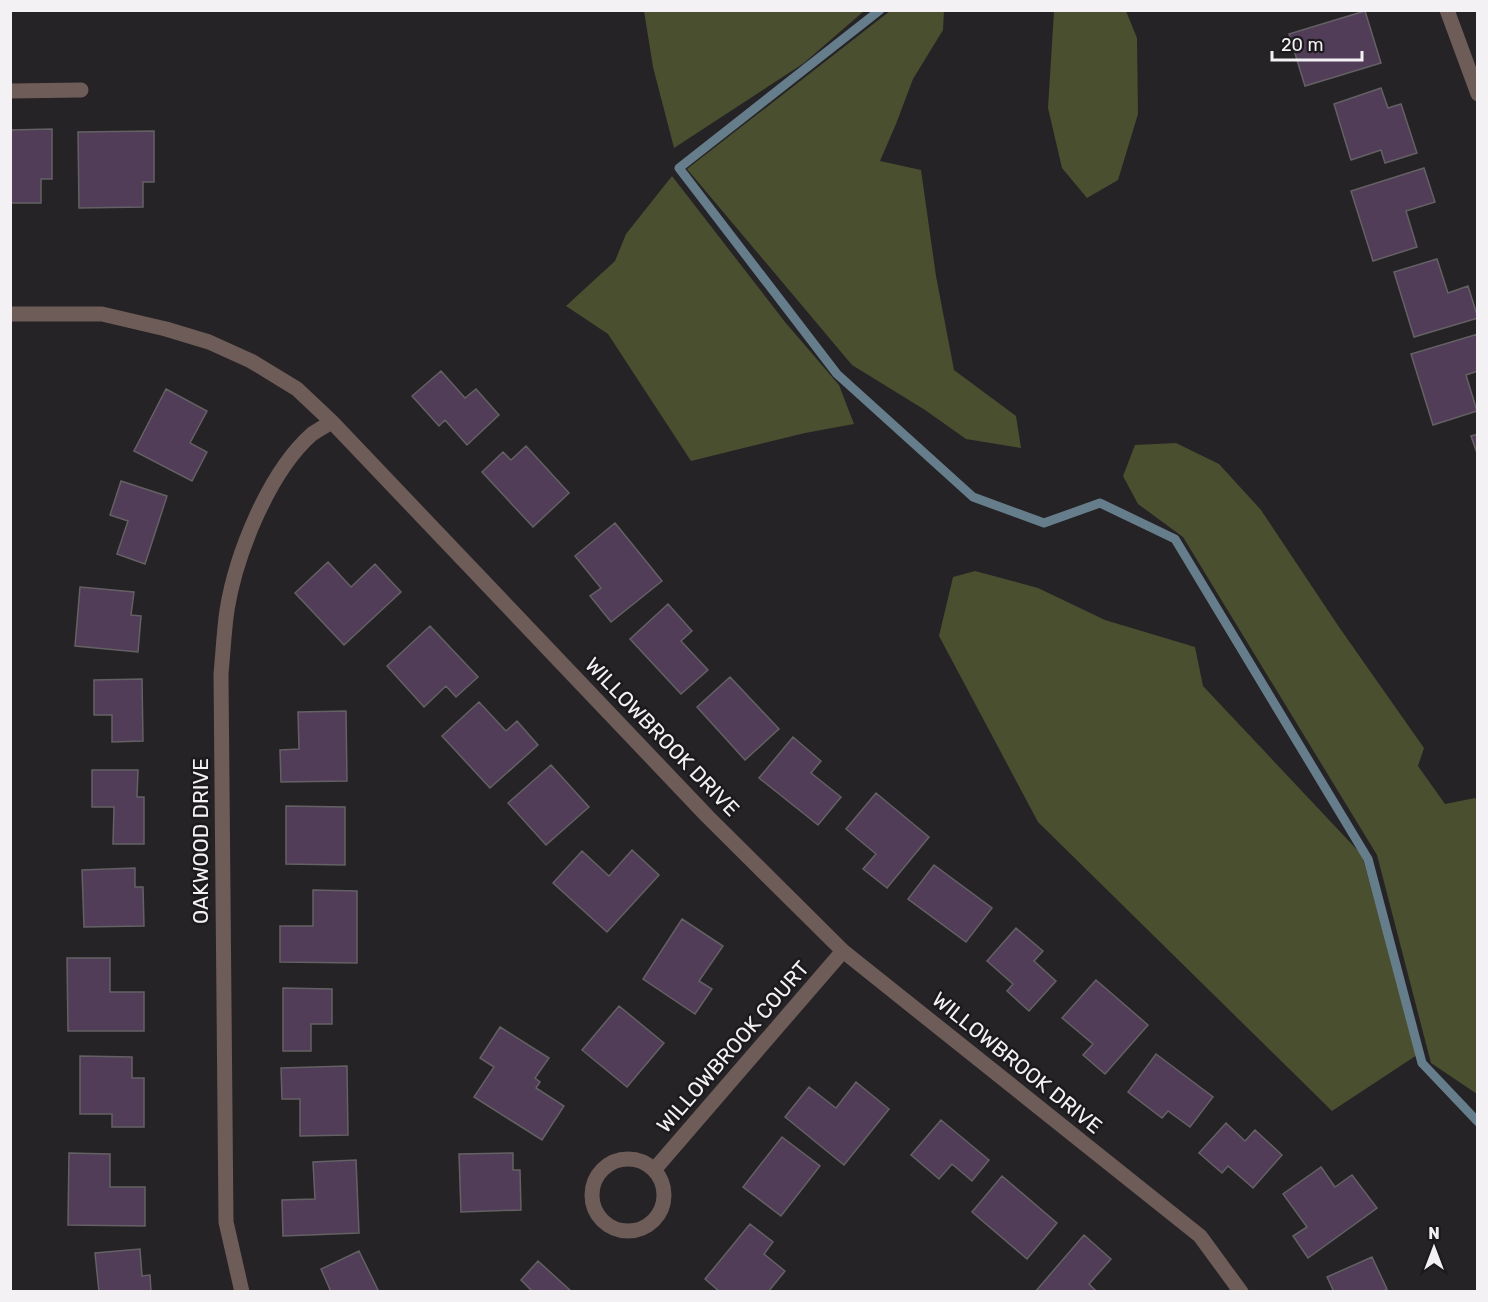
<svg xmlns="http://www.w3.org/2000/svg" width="1488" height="1302" font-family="Rubik,sans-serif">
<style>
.green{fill:#4a4f2f}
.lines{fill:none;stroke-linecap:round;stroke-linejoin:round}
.stream{stroke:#667e8b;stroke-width:9}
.building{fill:#513d58;stroke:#646164;stroke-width:1.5}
.street{stroke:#6d5c58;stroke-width:15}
.labels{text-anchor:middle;stroke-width:5;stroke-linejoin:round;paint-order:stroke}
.street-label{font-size:21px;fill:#f3f1f3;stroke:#1c1a1d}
</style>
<rect width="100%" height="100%" fill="#252326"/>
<!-- green -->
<path class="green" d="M 644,11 L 644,10 L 864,11 L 804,63 L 674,148 L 653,67 Z
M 890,11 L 944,11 L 943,30 L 913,79 L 896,124 L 880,161 L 921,170 L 936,276 L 954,370 L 1016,416 L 1021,448 L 966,439 L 925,410 L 852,365 L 687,169 Z
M 1054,11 L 1126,11 L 1137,38 L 1138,114 L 1118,180 L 1087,198 L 1062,168 L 1048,108 Z
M 672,176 L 785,322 L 839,385 L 854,424 L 805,433 L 691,461 L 608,334 L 566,306 L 615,261 L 626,234 Z
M 1176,443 L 1219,464 L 1261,510 L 1339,627 L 1424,748 L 1418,766 L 1445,804 L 1475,798 L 1477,801 L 1477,1094 L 1431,1063 L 1377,855 L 1183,537 L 1138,504 L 1123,476 L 1135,445 Z
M 975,571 L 1038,588 L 1105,620 L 1195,647 L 1203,686 L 1362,855 L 1417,1055 L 1332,1111 L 1038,822 L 939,636 L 953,577 Z"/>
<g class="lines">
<!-- stream -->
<path class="stream" d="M 880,10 L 679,168 L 837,374 L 973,497 L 1044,523 L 1100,503 L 1175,539 L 1368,859 L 1422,1063 L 1478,1122"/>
</g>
<!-- building -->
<path class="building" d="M 1365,11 L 1381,63 L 1305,86 L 1289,34 Z
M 1381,88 L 1388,108 L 1401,104 L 1417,153 L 1385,163 L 1381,150 L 1351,160 L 1334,104 Z
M 52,129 L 52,179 L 41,179 L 41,203 L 10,203 L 10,130 Z
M 154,131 L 154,182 L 143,182 L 143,207 L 79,208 L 78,132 Z
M 1424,168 L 1435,202 L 1406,211 L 1417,247 L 1373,261 L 1351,191 Z
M 1437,259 L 1448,293 L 1468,286 L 1478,318 L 1414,337 L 1394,272 Z
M 1478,334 L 1478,371 L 1466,375 L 1477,411 L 1433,425 L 1411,354 Z
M 441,371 L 465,398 L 476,389 L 499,415 L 467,445 L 445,420 L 439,426 L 412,396 Z
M 166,389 L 207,411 L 190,443 L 207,452 L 192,481 L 134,451 Z
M 1478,434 L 1478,456 L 1471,436 Z
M 526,446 L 569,493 L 533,527 L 482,472 L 503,452 L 511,460 Z
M 121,481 L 167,496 L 145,564 L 117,554 L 128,521 L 110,515 Z
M 615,523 L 662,581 L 611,622 L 590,596 L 601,588 L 575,556 Z
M 328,562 L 351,587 L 375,564 L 401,592 L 344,645 L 295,593 Z
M 80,587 L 134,592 L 131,615 L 141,616 L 138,652 L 75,646 Z
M 668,604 L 692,631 L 681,641 L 708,670 L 681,694 L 630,639 Z
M 430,626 L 478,677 L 456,697 L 446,686 L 424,707 L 387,666 Z
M 730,677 L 779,729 L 745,760 L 697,707 Z
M 142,679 L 143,741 L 112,742 L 112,715 L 94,715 L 94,680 Z
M 479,702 L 506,731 L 517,721 L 538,745 L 490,788 L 442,736 Z
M 346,711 L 347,781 L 281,782 L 280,750 L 299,749 L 298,712 Z
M 793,737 L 821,761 L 811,773 L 841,797 L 818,825 L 759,778 Z
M 551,765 L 589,807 L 546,845 L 508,803 Z
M 92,770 L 138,770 L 137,797 L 144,797 L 144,844 L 113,844 L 114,807 L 92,807 Z
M 876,793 L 929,837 L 887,888 L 863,869 L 876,854 L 846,829 Z
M 286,806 L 345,807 L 345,865 L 286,864 Z
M 632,850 L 659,875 L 607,932 L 553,883 L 582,851 L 609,876 Z
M 934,865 L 992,908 L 966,942 L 908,899 Z
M 135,868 L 135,887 L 143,887 L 144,926 L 84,927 L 82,870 Z
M 313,890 L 357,891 L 357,963 L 280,962 L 280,926 L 313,926 Z
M 682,919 L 723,946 L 699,981 L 712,989 L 695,1014 L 643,979 Z
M 1016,928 L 1043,951 L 1034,961 L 1056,981 L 1029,1011 L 1007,991 L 1013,984 L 987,961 Z
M 67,958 L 110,958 L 110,992 L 144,992 L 144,1031 L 68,1031 Z
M 1096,980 L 1148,1025 L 1105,1074 L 1083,1055 L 1093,1044 L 1062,1018 Z
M 283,988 L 332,989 L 332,1024 L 311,1024 L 311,1051 L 283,1051 Z
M 619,1006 L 664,1043 L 627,1087 L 582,1050 Z
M 500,1027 L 549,1058 L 535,1078 L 540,1082 L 536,1088 L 564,1106 L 542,1140 L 474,1097 L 494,1067 L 480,1058 Z
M 1156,1054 L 1213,1097 L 1190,1127 L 1168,1111 L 1162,1118 L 1128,1092 Z
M 80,1056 L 132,1057 L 132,1078 L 144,1078 L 144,1127 L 112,1127 L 112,1114 L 80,1114 Z
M 347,1066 L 348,1135 L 300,1136 L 300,1099 L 282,1099 L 281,1068 Z
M 856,1082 L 889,1109 L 844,1165 L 785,1117 L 809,1087 L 836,1108 Z
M 941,1120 L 989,1160 L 972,1181 L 952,1164 L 939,1179 L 911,1155 Z
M 1226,1123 L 1245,1141 L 1255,1130 L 1282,1155 L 1253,1188 L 1228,1166 L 1222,1173 L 1199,1153 Z
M 782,1137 L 820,1166 L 781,1216 L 743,1187 Z
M 69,1153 L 110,1154 L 110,1187 L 145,1187 L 145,1226 L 68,1225 Z
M 513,1153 L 513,1170 L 520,1170 L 521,1210 L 461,1212 L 459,1154 Z
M 356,1160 L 359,1233 L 283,1236 L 282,1200 L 315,1199 L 313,1162 Z
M 1321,1167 L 1335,1187 L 1352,1175 L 1377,1208 L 1308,1258 L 1293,1236 L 1307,1227 L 1283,1194 Z
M 1002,1176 L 1057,1223 L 1027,1259 L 972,1212 Z
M 750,1224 L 773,1242 L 764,1254 L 785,1271 L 768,1292 L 720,1292 L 705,1279 Z
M 1084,1235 L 1111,1259 L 1089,1284 L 1097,1292 L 1035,1292 Z
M 140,1249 L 142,1276 L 150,1275 L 151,1292 L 99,1292 L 95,1253 Z
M 359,1251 L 379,1292 L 331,1292 L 321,1269 Z
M 1372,1257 L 1387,1289 L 1382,1292 L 1334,1292 L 1327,1277 Z
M 538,1261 L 572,1292 L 533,1292 L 521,1280 Z"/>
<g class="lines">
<!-- street -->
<path class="street" d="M 1447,10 L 1478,94
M 10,91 L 81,90
M 10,314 L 102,314 L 166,329 L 209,342 L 251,361 L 297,389 L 332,422 L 708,817 L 843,951 L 1200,1236 L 1241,1292
M592 1195a36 36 0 1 1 72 0a36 36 0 1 1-72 0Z
M 654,1170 L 843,951
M 242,1292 L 226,1222 L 221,674 C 223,653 224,631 227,610 C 236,554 269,472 312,434 C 318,430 325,426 332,422"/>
</g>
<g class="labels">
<!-- street labels -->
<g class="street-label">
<text transform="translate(662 737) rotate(46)" y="7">WILLOWBROOK DRIVE</text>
<text transform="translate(201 841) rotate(-90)" y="7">OAKWOOD DRIVE</text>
<text transform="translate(733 1047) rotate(-49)" y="7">WILLOWBROOK COURT</text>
<text transform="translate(1017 1063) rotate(39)" y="7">WILLOWBROOK DRIVE</text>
</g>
</g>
<!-- border -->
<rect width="1488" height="1302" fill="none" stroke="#f3f1f3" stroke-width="24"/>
<!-- north arrow -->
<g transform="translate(1434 1248)" stroke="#1c1a1d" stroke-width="4.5" paint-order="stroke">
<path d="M0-4.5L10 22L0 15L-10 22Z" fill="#f3f1f3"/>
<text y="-9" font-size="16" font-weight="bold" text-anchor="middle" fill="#f3f1f3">N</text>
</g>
<!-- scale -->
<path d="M1272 51v9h90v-9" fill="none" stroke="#f3f1f3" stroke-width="3"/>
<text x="1281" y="51" font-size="18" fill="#f3f1f3" stroke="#1c1a1d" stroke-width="4.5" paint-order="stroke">20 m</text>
</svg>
